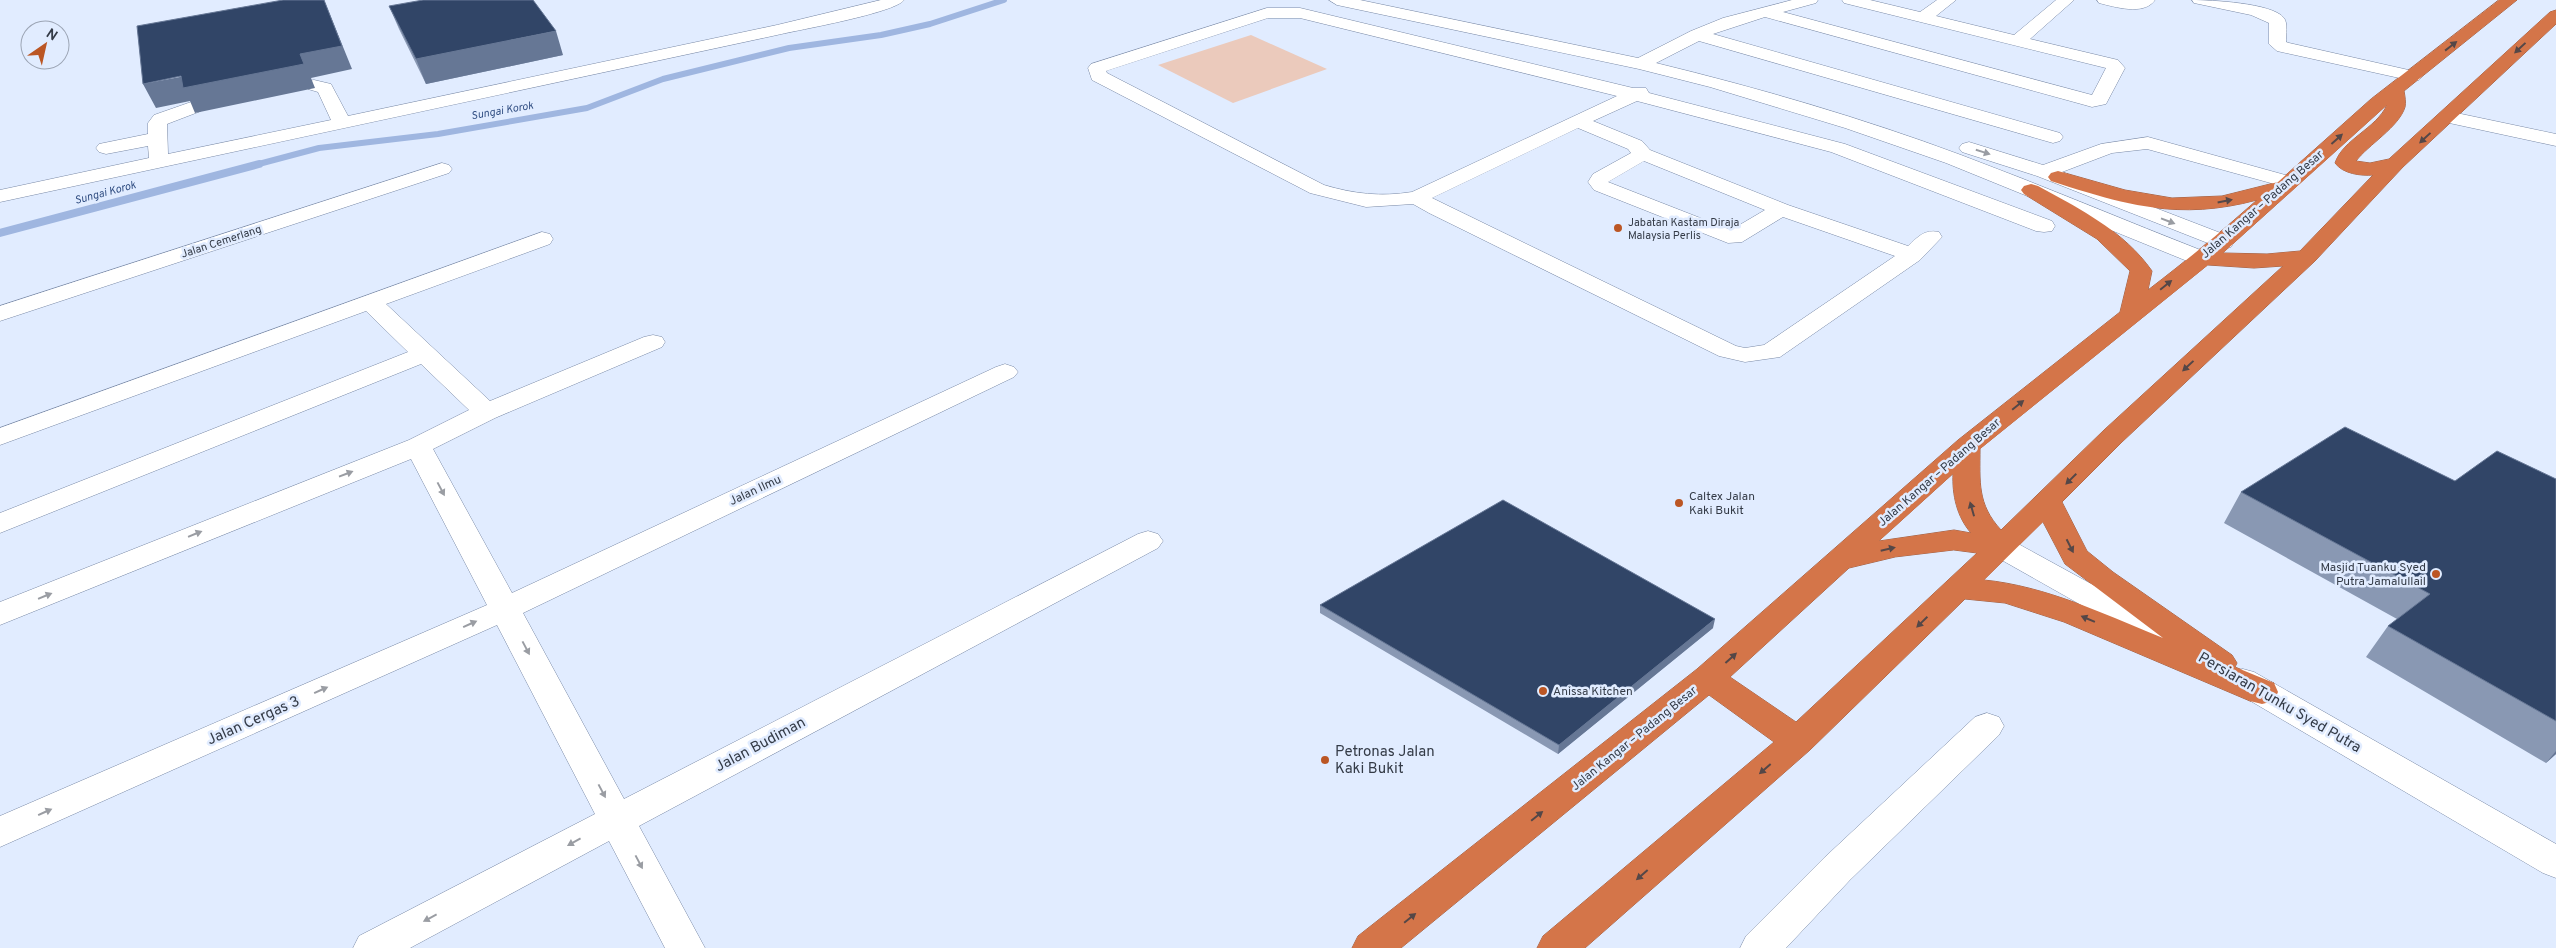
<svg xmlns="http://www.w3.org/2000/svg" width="2556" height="948" font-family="Overpass,sans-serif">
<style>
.green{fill:#ebcabc}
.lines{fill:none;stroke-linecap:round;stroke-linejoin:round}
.stream-far1{stroke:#9fb6e0;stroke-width:6}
.stream{stroke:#9fb6e0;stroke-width:8}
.minor-casing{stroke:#7989a6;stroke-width:1}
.highway-casing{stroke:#9c6148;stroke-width:1}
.minor{fill:#fff;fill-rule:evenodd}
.highway{fill:#d47549;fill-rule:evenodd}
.wall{fill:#8998b3}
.shaded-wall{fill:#667795}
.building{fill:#314567;stroke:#667795}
.oneway{fill:#544747}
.oneway2{fill:#9a9da3}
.poi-dot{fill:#bb5624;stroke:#e1ecff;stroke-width:2}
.labels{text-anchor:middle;stroke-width:5;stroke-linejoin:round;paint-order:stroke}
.far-water-label{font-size:11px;font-style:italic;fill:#335084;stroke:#e1ecff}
.far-poi-label{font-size:11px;fill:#343b47;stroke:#e1ecff;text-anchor:start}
.far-street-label{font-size:11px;fill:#343b47;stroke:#e1ecff}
.street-label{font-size:12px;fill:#343b47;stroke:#e1ecff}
.poi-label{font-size:12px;fill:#343b47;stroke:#e1ecff;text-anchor:start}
.near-street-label{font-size:15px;fill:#343b47;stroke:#e1ecff}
.near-poi-label{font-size:15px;fill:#343b47;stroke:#e1ecff;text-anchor:start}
</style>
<rect width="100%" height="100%" fill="#e1ecff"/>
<!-- green -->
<path class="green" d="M 1251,35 L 1327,69 L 1233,103 L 1158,65 Z"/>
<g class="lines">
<!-- stream-far1 -->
<path class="stream-far1" d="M 255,165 L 319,148 L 438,134 L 587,108 L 663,79 L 789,48 L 881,35 L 930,24 L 1004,0"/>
<!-- stream -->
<path class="stream" d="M 0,233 L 259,164"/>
<defs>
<path id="minor" d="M 881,0 L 904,0 C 895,13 798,30 777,35 L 0,202 L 0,190 L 149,158 L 148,146 L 106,154 L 99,152 L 96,148 L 99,144 L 148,134 L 148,123 L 154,115 L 194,101 L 201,103 L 203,107 L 201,111 L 167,124 L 168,154 L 331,120 L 318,92 L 308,89 L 305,85 L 308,81 L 314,80 L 331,84 L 348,116 L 777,25 Z
M 1329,0 L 1360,0 L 1638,58 L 1691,31 L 1723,18 L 1792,0 L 1818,0 L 1816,3 L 1783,12 L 2092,95 L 2106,68 L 1844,3 L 1842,0 L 1870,0 L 1920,12 L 1937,0 L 1956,0 L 1936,16 L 2014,35 L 2056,0 L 2074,0 L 2030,39 L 2118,60 L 2125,68 L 2106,104 L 2092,107 L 2085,105 L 1765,17 L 1713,34 L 2060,133 L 2063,137 L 2060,141 L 2053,143 L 1699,41 L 1656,63 C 1759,88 1862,118 1961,155 C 2044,186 2126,221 2208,253 L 2211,258 L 2208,263 L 2200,265 L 2192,263 L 1946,163 L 1845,128 L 1710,87 L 1639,69 L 1337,5 Z
M 2097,0 L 2155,0 C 2144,16 2115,7 2099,3 Z
M 2192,0 C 2210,0 2273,3 2284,18 C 2288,23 2286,35 2286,42 L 2289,43 L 2413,71 L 2419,72 L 2422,76 L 2419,80 L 2413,81 L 2277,51 L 2269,44 L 2269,23 L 2251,15 L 2194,3 Z
M 1267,8 L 1300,8 L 1633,88 L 1646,88 L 1649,93 L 1845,144 L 2052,221 L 2055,226 L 2052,231 L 2044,232 L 2036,231 L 1831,152 L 1637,101 L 1593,121 L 1642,141 L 1650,150 L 1788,205 L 1908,246 C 1918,237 1924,229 1939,232 L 1942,237 L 1920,260 L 1780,357 L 1745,362 L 1719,356 L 1429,213 L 1413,204 L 1366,207 L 1310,193 L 1092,80 L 1088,68 L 1091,64 ZM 1268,18 L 1300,18 L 1617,96 L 1412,192 C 1381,197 1354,194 1324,185 L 1107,73 L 1106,71 ZM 1578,128 L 1628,149 L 1631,153 L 1593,174 L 1588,182 L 1594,190 L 1728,243 L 1742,242 L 1783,217 L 1895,256 L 1764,345 L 1745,348 L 1736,346 L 1432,198 ZM 1644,161 L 1765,210 L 1731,230 L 1608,182 Z
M 2447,111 L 2556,134 L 2556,146 L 2440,121 L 2438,117 L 2440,113 Z
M 2148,137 L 2296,178 L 2299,182 L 2296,186 L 2289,188 L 2147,149 L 2112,153 L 2062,172 L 2231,237 L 2234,242 L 2231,247 L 2223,249 L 2037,176 L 1962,152 L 1959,148 L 1962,144 L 1969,142 L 2043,165 L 2101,144 Z
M 442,163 L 449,165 L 452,169 L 449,173 L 0,321 L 0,306 Z
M 542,232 L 550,234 L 553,239 L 550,244 L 386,304 L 490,401 L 644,337 L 653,335 L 662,337 L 665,342 L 662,347 L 495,418 L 433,449 L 512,593 L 996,367 L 1005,364 L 1014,367 L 1018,372 L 1014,377 L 523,613 L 624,799 L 1138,534 L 1148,531 L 1158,534 L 1163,541 L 1158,548 L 639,826 L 705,948 L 665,948 L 609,841 L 410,948 L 353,948 L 359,936 L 595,814 L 497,625 L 0,847 L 0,816 L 487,605 L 411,459 L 0,625 L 0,602 L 409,440 L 469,410 L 421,364 L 0,533 L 0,513 L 408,352 L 366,311 L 0,445 L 0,428 Z
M 2001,537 L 2011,540 L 2199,643 L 2204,651 L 2199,659 L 2188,663 L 2177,659 L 1991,554 L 1986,547 L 1991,540 Z
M 2243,669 L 2254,672 L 2556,844 L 2556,878 L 2543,873 L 2232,690 L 2227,681 L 2232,672 Z
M 1987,713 L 1999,717 L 2004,726 L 1999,735 L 1850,880 L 1786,948 L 1740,948 L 1746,936 L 1824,858 L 1975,717 Z"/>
<path id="highway" d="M 2499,0 L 2517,0 L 2404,91 C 2405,96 2406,103 2405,107 C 2399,127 2368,145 2356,161 L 2370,163 L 2389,159 L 2550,12 L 2556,10 L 2556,24 L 2403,167 L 2315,261 L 2122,442 L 2062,502 L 2087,551 L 2113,572 L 2232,655 L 2237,663 L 2235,667 L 2274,683 L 2278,692 L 2274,701 L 2262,704 L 2250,701 L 2064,622 L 2005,603 L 1965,599 L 1810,750 L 1585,948 L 1537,948 L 1543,936 L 1774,742 L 1709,695 L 1401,948 L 1352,948 L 1358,936 L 1697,669 L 1958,440 L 2120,312 L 2130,271 L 2097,239 L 2024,194 L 2021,190 L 2024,186 L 2031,184 L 2038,186 C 2080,209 2124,231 2152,271 L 2148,290 C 2186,261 2221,232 2257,200 C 2179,221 2125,205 2051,181 L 2048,177 L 2051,173 L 2058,171 L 2125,190 L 2172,198 L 2222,196 L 2278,182 L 2371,99 ZM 2387,105 C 2376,129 2343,139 2335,163 C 2343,174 2361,176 2373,175 L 2300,251 L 2267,254 L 2223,253 ZM 2208,265 L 2254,268 L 2283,266 L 2104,430 L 2001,530 C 1977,504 1980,482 1980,449 ZM 1953,474 C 1952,495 1957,517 1971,533 L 1954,530 L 1879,541 ZM 2043,522 L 2065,564 L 2163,638 C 2106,615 2046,586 1984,580 ZM 1954,550 L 1977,553 L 1796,722 L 1730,677 L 1849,568 L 1895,557 Z"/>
</defs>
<!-- minor casing -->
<use href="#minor" class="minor-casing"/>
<!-- highway casing -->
<use href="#highway" class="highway-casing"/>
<!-- minor -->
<use href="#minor" class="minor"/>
<!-- highway -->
<use href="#highway" class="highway"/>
</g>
<!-- wall -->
<path class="wall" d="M 389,6 L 563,55 L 426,84 L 399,29 Z
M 2556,479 L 2556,754 L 2546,763 L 2366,657 L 2388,626 L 2397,619 L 2224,523 L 2241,492 L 2455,481 Z
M 1320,605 L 1713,628 L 1558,754 L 1320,613 Z"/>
<!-- shaded-wall -->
<path class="shaded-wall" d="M 324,0 L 352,69 L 311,78 L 315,88 L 195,113 L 190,101 L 156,108 L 143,84 L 300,54 Z
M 556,31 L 563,55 L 426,84 L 416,59 Z
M 1715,619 L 1713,628 L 1558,754 L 1559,745 Z
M 2556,751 L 2556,754 L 2546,763 Z"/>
<!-- building -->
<path class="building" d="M 283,0 L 324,0 L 342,46 L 300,54 L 304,64 L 183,88 L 181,76 L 143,84 L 137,26 Z
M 423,0 L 533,0 L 556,31 L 416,59 L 389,6 Z
M 2345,427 L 2455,481 L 2497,451 L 2556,479 L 2556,721 L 2388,626 L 2430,594 L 2241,492 Z
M 1503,500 L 1715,619 L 1559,745 L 1320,605 Z"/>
<!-- one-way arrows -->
<defs><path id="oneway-solid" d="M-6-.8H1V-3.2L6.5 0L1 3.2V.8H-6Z" transform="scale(1.25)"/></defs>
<g class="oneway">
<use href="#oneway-solid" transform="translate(2451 46) rotate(-38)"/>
<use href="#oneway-solid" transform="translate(2520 48) rotate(137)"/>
<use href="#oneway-solid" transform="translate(2425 138) rotate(137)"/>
<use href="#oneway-solid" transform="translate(2337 139) rotate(-42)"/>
<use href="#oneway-solid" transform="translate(2225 201) rotate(-11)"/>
<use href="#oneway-solid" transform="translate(2166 285) rotate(-39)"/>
<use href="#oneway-solid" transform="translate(2188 366) rotate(137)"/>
<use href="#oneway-solid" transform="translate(2018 405) rotate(-39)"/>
<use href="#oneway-solid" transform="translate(2071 479) rotate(135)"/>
<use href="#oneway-solid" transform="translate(1972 509) rotate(-106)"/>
<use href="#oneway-solid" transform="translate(2070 546) rotate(63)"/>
<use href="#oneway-solid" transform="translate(1888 549) rotate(-13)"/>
<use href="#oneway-solid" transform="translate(2088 619) rotate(-157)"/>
<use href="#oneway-solid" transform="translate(1922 622) rotate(136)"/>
<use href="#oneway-solid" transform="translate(1731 658) rotate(-42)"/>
<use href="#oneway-solid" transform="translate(1765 769) rotate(139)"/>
<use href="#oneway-solid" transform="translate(1537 816) rotate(-39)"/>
<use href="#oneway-solid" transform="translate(1642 875) rotate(139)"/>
<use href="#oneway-solid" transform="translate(1410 918) rotate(-39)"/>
</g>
<g class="oneway2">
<use href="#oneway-solid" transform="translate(1983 152) rotate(17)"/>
<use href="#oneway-solid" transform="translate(2168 221) rotate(21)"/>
<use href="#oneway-solid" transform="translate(346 474) rotate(-21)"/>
<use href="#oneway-solid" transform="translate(441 489) rotate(62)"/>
<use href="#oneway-solid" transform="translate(195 534) rotate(-22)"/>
<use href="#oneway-solid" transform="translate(45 596) rotate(-22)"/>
<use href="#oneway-solid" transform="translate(470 624) rotate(-24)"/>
<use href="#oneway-solid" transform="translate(526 648) rotate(62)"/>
<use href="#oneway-solid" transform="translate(321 690) rotate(-24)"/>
<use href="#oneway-solid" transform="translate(602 791) rotate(62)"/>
<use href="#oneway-solid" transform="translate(45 812) rotate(-24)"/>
<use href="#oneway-solid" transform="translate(574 842) rotate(151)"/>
<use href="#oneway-solid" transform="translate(639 862) rotate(62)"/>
<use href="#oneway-solid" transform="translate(430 918) rotate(152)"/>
</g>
<!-- markers -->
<g class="poi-dot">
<circle cx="1618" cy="228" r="5"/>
<circle cx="1679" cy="503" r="5"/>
<circle cx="2436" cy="574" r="5"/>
<circle cx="1543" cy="691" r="5"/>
<circle cx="1325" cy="760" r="5"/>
</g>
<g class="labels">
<!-- far-water labels -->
<g class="far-water-label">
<text transform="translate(502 110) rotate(-10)" y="4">Sungai Korok</text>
<text transform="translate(105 192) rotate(-15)" y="4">Sungai Korok</text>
</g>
<!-- far-poi labels -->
<g class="far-poi-label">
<text x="1628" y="226">Jabatan Kastam Diraja<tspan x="1628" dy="13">Malaysia Perlis</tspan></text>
</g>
<!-- far-street labels -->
<g class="far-street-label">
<text transform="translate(221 241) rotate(-18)" y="4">Jalan Cemerlang</text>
</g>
<!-- street labels -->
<g class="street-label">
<text transform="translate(2262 204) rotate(-41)" y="4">Jalan Kangar – Padang Besar</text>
<text transform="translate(1939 472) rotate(-41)" y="4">Jalan Kangar – Padang Besar</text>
<text transform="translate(755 490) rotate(-25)" y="4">Jalan Ilmu</text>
<text transform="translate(1634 738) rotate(-39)" y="4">Jalan Kangar – Padang Besar</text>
</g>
<!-- poi labels -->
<g class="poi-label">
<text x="1689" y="500">Caltex Jalan<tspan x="1689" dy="14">Kaki Bukit</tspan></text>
<text x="2426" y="571" text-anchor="end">Masjid Tuanku Syed<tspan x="2426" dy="14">Putra Jamalullail</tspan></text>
<text x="1553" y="695">Anissa Kitchen</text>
</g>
<!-- near-street labels -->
<g class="near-street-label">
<text transform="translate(2280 702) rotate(30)" y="5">Persiaran Tunku Syed Putra</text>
<text transform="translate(253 720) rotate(-24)" y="5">Jalan Cergas 3</text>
<text transform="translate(760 744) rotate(-28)" y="5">Jalan Budiman</text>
</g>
<!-- near-poi labels -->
<g class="near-poi-label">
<text x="1335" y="756">Petronas Jalan<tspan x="1335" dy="17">Kaki Bukit</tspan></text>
</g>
</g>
<!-- north arrow -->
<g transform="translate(45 45) rotate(34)"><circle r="24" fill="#e1ecff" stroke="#9ca5b5"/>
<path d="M0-4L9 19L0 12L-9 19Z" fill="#bb5624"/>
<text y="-8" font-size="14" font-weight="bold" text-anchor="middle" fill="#343b47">N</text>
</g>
</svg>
